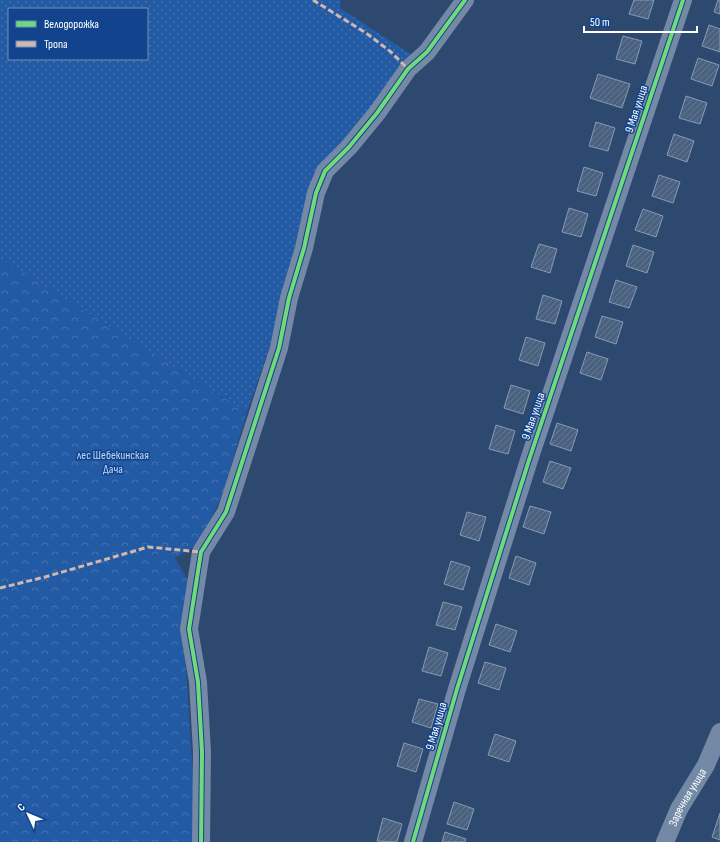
<svg xmlns="http://www.w3.org/2000/svg" width="720" height="842" font-family="'Sofia Sans Condensed',sans-serif">
<style>
.forest{fill:url(#forest-crowns)}
.garden{fill:url(#garden-dots);fill-rule:evenodd}
.building{fill:url(#building-hatch);stroke:#889ab3}
.lines{fill:none;stroke-linecap:round;stroke-linejoin:round}
.minor{stroke:#7489a5;stroke-width:18}
.quiet{stroke:#d1b7ad;stroke-width:3;stroke-dasharray:6 3;stroke-linecap:butt}
.cycleway-casing{stroke:#11448c;stroke-width:6}
.cycleway{stroke:#71d979;stroke-width:4}
.labels{text-anchor:middle;stroke-width:3;stroke-linejoin:round;paint-order:stroke}
.street-label{font-size:12px;fill:#fff;stroke:#11448c}
.park-label{font-size:12px;fill:#bfdafd;stroke:#11448c}
</style>
<defs>
<pattern id="forest-crowns" width="20" height="18" patternUnits="userSpaceOnUse"><rect width="20" height="18" fill="#235aa4"/><path d="M2 6a3 3 0 1 1 6 0M12 15a3 3 0 1 1 6 0" fill="none" stroke="#4473b2"/></pattern>
<pattern id="garden-dots" width="8" height="8" patternUnits="userSpaceOnUse"><rect width="8" height="8" fill="#235aa4"/><path d="M2 2h.1M6 6h.1" fill="none" stroke="#4473b2" stroke-width="1.8" stroke-linecap="round"/></pattern>
<pattern id="building-hatch" width="6" height="6" patternUnits="userSpaceOnUse"><rect width="6" height="6" fill="#4a6180"/><path d="M-1 1l2-2M0 6l6-6M5 7l2-2" fill="none" stroke="#657993"/></pattern>
</defs>
<rect width="100%" height="100%" fill="#2d4970"/>
<!-- forest -->
<path class="forest" d="M 0,258 L 247,412 L 223,493 L 200,543 L 175,558 L 189,582 L 183,622 L 193,778 L 193,842 L 0,842 Z"/>
<!-- garden -->
<path class="garden" d="M 0,0 L 341,0 L 340,8 L 415,57 L 330,173 L 247,412 L 0,258 ZM 9,9 L 147,9 L 147,59 L 9,59 Z"/>
<!-- building -->
<path class="building" d="M 634,0 L 654,0 L 648,19 L 629,14 Z
M 718,0 L 720,0 L 720,14 L 714,12 Z
M 709,25 L 720,29 L 720,52 L 702,46 Z
M 623,36 L 642,41 L 635,64 L 616,59 Z
M 698,58 L 719,65 L 712,86 L 691,79 Z
M 598,74 L 630,84 L 622,108 L 590,98 Z
M 686,96 L 707,103 L 700,124 L 679,118 Z
M 596,122 L 615,128 L 608,151 L 589,146 Z
M 674,134 L 694,141 L 687,162 L 667,155 Z
M 584,167 L 603,173 L 596,196 L 577,191 Z
M 659,175 L 680,182 L 673,203 L 652,196 Z
M 569,208 L 588,214 L 581,237 L 562,232 Z
M 643,209 L 663,216 L 656,237 L 635,230 Z
M 539,244 L 557,249 L 550,273 L 531,267 Z
M 633,245 L 654,252 L 647,273 L 626,266 Z
M 616,280 L 637,287 L 629,308 L 609,302 Z
M 543,295 L 562,301 L 555,324 L 536,319 Z
M 602,316 L 623,322 L 616,344 L 595,337 Z
M 526,337 L 545,343 L 538,366 L 519,360 Z
M 587,352 L 608,359 L 601,380 L 580,373 Z
M 511,385 L 530,391 L 523,414 L 504,408 Z
M 557,423 L 578,430 L 571,451 L 550,444 Z
M 496,425 L 515,431 L 508,454 L 489,449 Z
M 550,461 L 571,468 L 563,489 L 543,482 Z
M 530,506 L 551,512 L 544,534 L 523,527 Z
M 467,512 L 486,517 L 479,541 L 460,535 Z
M 516,556 L 536,563 L 529,585 L 509,578 Z
M 451,561 L 470,567 L 463,590 L 444,584 Z
M 443,602 L 462,607 L 455,630 L 436,625 Z
M 496,624 L 517,631 L 510,652 L 489,645 Z
M 429,647 L 448,653 L 441,676 L 422,671 Z
M 485,662 L 506,668 L 499,690 L 478,683 Z
M 419,699 L 438,704 L 431,728 L 412,722 Z
M 495,734 L 516,741 L 509,762 L 488,755 Z
M 404,743 L 423,749 L 416,772 L 397,766 Z
M 454,802 L 474,809 L 467,830 L 447,824 Z
M 720,813 L 720,840 L 712,837 Z
M 383,818 L 402,824 L 397,842 L 377,841 Z
M 445,832 L 466,839 L 465,842 L 442,842 Z"/>
<g class="lines">
<!-- minor -->
<g class="minor">
<path d="M 201,842 L 202,752 L 198,682 L 189,629 L 201,552 L 226,512 L 279,348 L 289,298 L 304,248 L 316,193 L 325,171 L 349,147 L 377,113 L 408,69 L 427,52 L 465,0"/>
<path d="M 413,842 L 457,689 L 529,460 L 683,0"/>
<path id="s1" d="M 665,842 L 679,809 L 706,765 L 720,732"/>
</g>
<!-- quiet -->
<path class="quiet" d="M 313,0 L 366,33 L 391,52 L 408,69
M 0,588 L 45,577 L 148,547 L 201,552"/>
<defs>
<path id="cycleway" d="M 201,842 L 202,752 L 198,682 L 189,629 L 201,552 L 226,512 L 279,348 L 289,298 L 304,248 L 316,193 L 325,171 L 349,147 L 377,113 L 408,69 L 427,52 L 465,0
M 413,842 L 457,689 L 529,460 L 683,0"/>
</defs>
<!-- cycleway casing -->
<use href="#cycleway" class="cycleway-casing"/>
<!-- cycleway -->
<use href="#cycleway" class="cycleway"/>
</g>
<g class="labels">
<!-- street labels -->
<g class="street-label">
<text transform="translate(636 109) rotate(-72)" y="4">9 Мая улица</text>
<text transform="translate(533 416) rotate(-71)" y="4">9 Мая улица</text>
<text transform="translate(436 726) rotate(-74)" y="4">9 Мая улица</text>
<text dy="4" stroke="none"><textPath href="#s1" startOffset="50">Заречная улица</textPath></text>
</g>
<!-- park labels -->
<g class="park-label">
<text x="113" y="459">лес Шебекинская<tspan x="113" dy="14">Дача</tspan></text>
</g>
</g>
<!-- legend -->
<rect x="8" y="8" width="140" height="52" fill="#11448c" stroke="#708fba"/>
<rect x="16" y="21" width="20" height="6" fill="#71d979" stroke="#708fba"/>
<text x="44" y="28" font-size="12" fill="#ffffff">Велодорожка</text>
<rect x="16" y="41" width="20" height="6" fill="#d1b7ad" stroke="#708fba"/>
<text x="44" y="48" font-size="12" fill="#ffffff">Тропа</text>
<!-- north arrow -->
<g transform="translate(28 814) rotate(314)" stroke="#11448c" stroke-width="3" paint-order="stroke">
<path d="M0-3L7 15L0 10L-7 15Z" fill="#ffffff"/>
<text y="-6" font-size="11" font-weight="bold" text-anchor="middle" fill="#ffffff">С</text>
</g>
<!-- scale -->
<path d="M584 26v6h113v-6" fill="none" stroke="#ffffff" stroke-width="2"/>
<text x="590" y="26" font-size="12" fill="#ffffff" stroke="#11448c" stroke-width="3" paint-order="stroke">50 m</text>
</svg>
